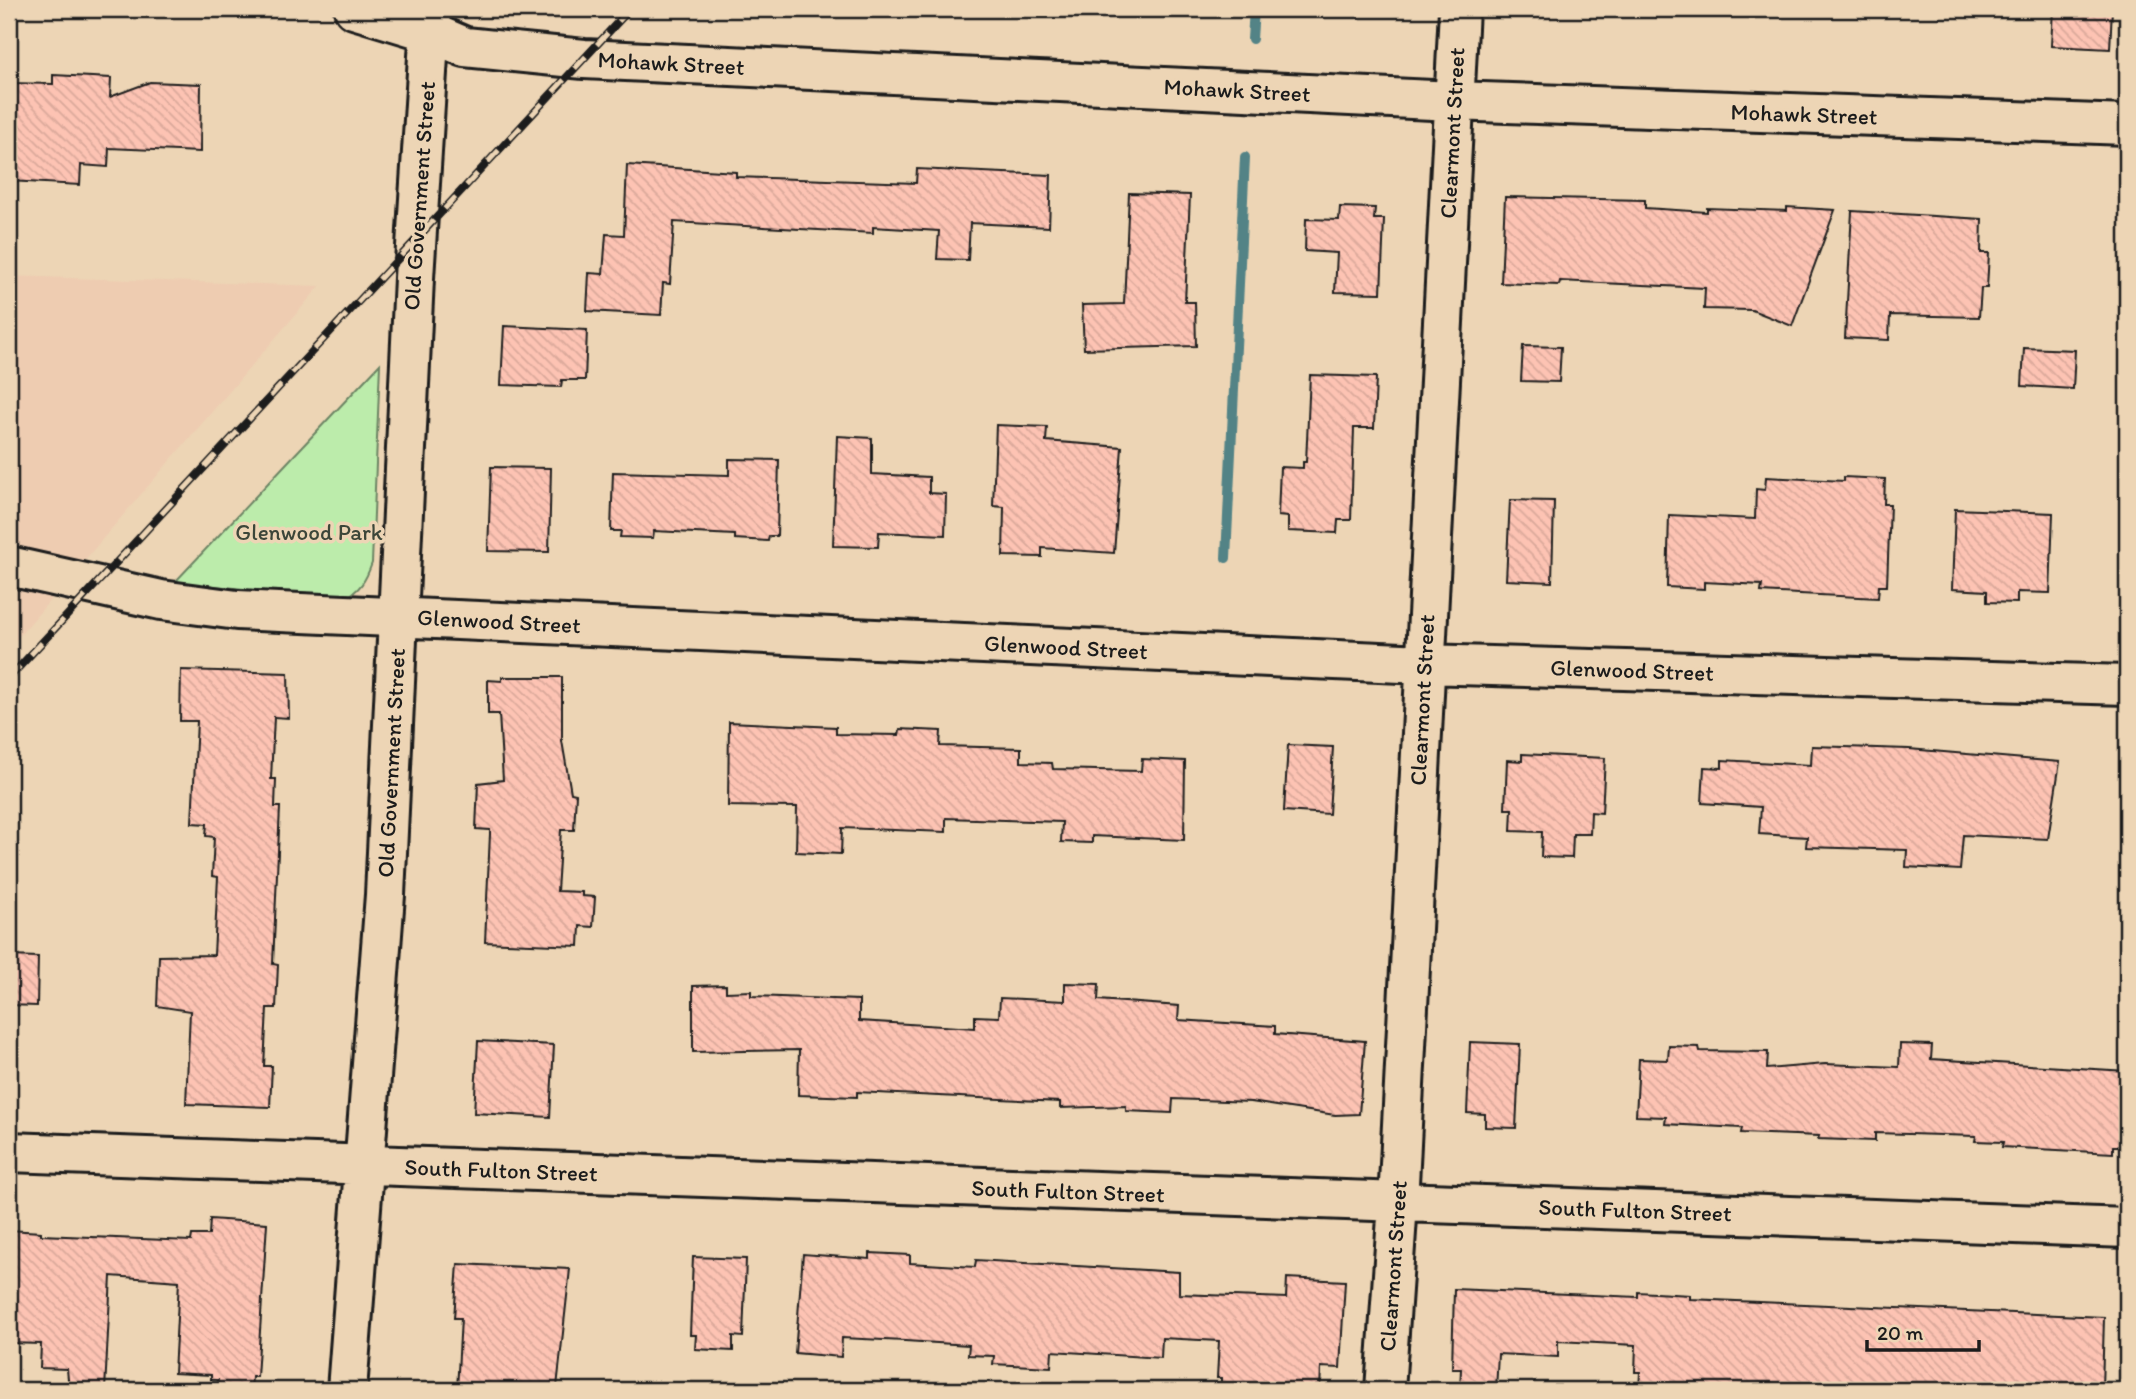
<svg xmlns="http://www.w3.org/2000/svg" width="2136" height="1399" font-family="Itim,sans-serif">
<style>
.built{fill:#eeccb1}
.park{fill:#bcecab;stroke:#6c8464;stroke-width:2}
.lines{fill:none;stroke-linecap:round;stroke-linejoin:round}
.stream{stroke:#528386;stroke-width:10}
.building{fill:url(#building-back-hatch);stroke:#1c1c1c;stroke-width:2}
.minor-casing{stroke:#1c1c1c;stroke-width:44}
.minor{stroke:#edd5b5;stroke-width:38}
.rail-casing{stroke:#1c1c1c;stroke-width:8}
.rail{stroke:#edd5b5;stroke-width:5;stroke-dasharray:16;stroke-linecap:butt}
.labels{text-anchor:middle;stroke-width:7;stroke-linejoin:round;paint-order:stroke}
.street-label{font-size:23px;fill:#1c1c1c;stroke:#edd5b5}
.park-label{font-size:23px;fill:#3c4639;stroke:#edd5b5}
</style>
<defs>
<pattern id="building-back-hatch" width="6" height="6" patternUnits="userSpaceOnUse" patternTransform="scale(1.75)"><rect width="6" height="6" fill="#fdc3b3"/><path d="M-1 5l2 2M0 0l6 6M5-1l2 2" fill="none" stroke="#d8a799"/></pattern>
</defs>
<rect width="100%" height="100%" fill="#edd5b5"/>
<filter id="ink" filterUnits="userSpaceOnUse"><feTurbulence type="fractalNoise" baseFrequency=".0143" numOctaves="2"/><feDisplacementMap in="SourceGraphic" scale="14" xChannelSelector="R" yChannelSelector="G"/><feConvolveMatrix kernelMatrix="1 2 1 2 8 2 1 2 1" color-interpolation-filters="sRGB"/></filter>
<g filter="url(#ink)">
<!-- built -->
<path class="built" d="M 9,276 L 320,286 L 9,648 Z"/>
<!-- park -->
<path class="park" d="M 380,364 L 372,563 C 366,580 360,591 343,599 L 175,582 Z"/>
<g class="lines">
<!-- stream -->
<path class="stream" d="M 1252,39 L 1254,9
M 1226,558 L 1245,157"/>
</g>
<!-- building -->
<path class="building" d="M 2053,9 L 2112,9 L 2110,49 L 2051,46 Z
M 53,75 L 111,78 L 110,97 L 150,82 L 201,84 L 200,152 L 109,148 L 108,167 L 81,165 L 80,185 L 9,181 L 9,83 L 53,84 Z
M 627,165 L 736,172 L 736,177 L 916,183 L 917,169 L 1051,175 L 1049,227 L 970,223 L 968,260 L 937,259 L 939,231 L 873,227 L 873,233 L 674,222 L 670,284 L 663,283 L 661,315 L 587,311 L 589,273 L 603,274 L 606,234 L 624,235 Z
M 1129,193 L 1190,195 L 1185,302 L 1195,302 L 1196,346 L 1084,349 L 1082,305 L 1124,304 Z
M 1505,197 L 1645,200 L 1645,208 L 1707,212 L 1707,208 L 1787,211 L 1787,207 L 1835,210 L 1792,326 L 1752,310 L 1704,309 L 1705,288 L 1560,281 L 1559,285 L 1501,283 Z
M 1340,207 L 1375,208 L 1374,219 L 1384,219 L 1381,293 L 1335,292 L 1337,253 L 1305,251 L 1306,219 L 1339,220 Z
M 1852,211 L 1982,219 L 1981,253 L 1989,253 L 1987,288 L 1981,288 L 1979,317 L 1890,315 L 1889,340 L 1845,338 Z
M 504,326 L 587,330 L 585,380 L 562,380 L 561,387 L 501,385 Z
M 1523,346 L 1561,347 L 1559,382 L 1521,381 Z
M 2024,348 L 2075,350 L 2073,389 L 2022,386 Z
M 1310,375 L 1376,377 L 1374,428 L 1354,428 L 1351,520 L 1338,520 L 1337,533 L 1288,531 L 1288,517 L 1278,516 L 1280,467 L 1303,468 L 1303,462 L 1306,462 Z
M 996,425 L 1047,427 L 1046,441 L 1122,447 L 1114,553 L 1042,548 L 1042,557 L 1003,556 L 1004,507 L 993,506 Z
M 837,436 L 872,438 L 872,474 L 929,477 L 929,493 L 946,494 L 945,535 L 879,532 L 878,547 L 833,546 Z
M 729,459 L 779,460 L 777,536 L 769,536 L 768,541 L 735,539 L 735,535 L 654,531 L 653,538 L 620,537 L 621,531 L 611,531 L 613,472 L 729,475 Z
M 491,467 L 551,468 L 549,552 L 488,551 Z
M 1766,477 L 1844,481 L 1844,477 L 1885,479 L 1884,504 L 1890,504 L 1887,586 L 1879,586 L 1878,598 L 1761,592 L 1762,585 L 1704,582 L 1704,589 L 1667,587 L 1669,515 L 1755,519 L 1756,489 L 1765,490 Z
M 1510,500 L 1554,501 L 1552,582 L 1506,580 Z
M 1955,509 L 2053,513 L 2050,593 L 2017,592 L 2017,603 L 1987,602 L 1987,591 L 1952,589 Z
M 181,670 L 288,673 L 289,718 L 274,717 L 271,779 L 276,779 L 275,807 L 280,807 L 273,964 L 278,965 L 276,1008 L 267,1008 L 264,1066 L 272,1066 L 270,1107 L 186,1104 L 190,1011 L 157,1006 L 159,956 L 214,955 L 218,877 L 212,876 L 214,837 L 206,836 L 207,824 L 192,823 L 197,721 L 180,721 Z
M 502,677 L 562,677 L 562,741 L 571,793 L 576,794 L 574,830 L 561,830 L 557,891 L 582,892 L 582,896 L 595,897 L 593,927 L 580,926 L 579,946 L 485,942 L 490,834 L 490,830 L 476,829 L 478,783 L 503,780 L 499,714 L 488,714 L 488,680 L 502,681 Z
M 729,722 L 836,727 L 836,734 L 899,735 L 900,729 L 941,731 L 940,746 L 1021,748 L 1021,762 L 1052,763 L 1053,769 L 1141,771 L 1142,759 L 1185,761 L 1184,840 L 1092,836 L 1092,843 L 1061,842 L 1062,822 L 946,818 L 946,832 L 842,828 L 841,854 L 796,852 L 797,807 L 728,806 Z
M 1288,745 L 1333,747 L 1329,814 L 1284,811 Z
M 1812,746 L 1909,749 L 2060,762 L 2048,839 L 1963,835 L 1960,870 L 1906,867 L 1907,850 L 1806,847 L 1807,837 L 1759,834 L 1761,807 L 1702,803 L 1704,767 L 1722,768 L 1722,760 L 1811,765 Z
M 1522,754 L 1605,758 L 1602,813 L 1591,812 L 1590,834 L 1573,834 L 1572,858 L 1541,857 L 1542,832 L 1511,831 L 1512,809 L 1505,809 L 1507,760 L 1522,761 Z
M 9,956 L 38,957 L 37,1006 L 9,1005 Z
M 1065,983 L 1099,984 L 1098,1000 L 1179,1006 L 1178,1020 L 1275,1026 L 1275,1034 L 1365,1041 L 1359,1114 L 1335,1115 L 1251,1102 L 1173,1099 L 1172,1113 L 1126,1111 L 1126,1106 L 1060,1108 L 1060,1102 L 857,1092 L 857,1097 L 798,1095 L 799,1050 L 693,1052 L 693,986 L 726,985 L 726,992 L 751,991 L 751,996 L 859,1000 L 859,1021 L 975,1028 L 975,1016 L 999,1017 L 1000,998 L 1065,1001 Z
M 478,1041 L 554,1045 L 550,1117 L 474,1113 Z
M 1470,1042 L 1520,1044 L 1516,1128 L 1485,1127 L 1485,1114 L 1467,1113 Z
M 1900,1044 L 1932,1045 L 1931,1059 L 2127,1071 L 2127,1146 L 2113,1146 L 2113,1153 L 2002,1147 L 2003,1142 L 1975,1141 L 1976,1136 L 1875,1133 L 1875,1141 L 1818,1139 L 1819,1136 L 1741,1133 L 1742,1128 L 1665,1124 L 1666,1117 L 1636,1116 L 1639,1059 L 1668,1060 L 1669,1046 L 1699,1047 L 1700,1051 L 1768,1052 L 1767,1069 L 1825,1064 L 1899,1067 Z
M 210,1219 L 267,1223 L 257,1377 L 252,1377 L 251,1390 L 217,1390 L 218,1380 L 211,1380 L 211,1375 L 174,1373 L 179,1281 L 111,1276 L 105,1390 L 69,1390 L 67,1369 L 40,1368 L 41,1344 L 9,1343 L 9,1230 L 41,1232 L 41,1235 L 191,1241 L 192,1235 L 209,1235 Z
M 870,1253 L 910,1255 L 910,1263 L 975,1267 L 976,1260 L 1179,1272 L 1179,1294 L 1286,1298 L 1287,1278 L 1345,1281 L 1340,1368 L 1321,1367 L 1320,1390 L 1221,1388 L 1221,1378 L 1217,1378 L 1219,1341 L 1162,1338 L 1161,1358 L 1052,1351 L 1051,1367 L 993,1364 L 994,1356 L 968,1355 L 969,1345 L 905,1341 L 842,1338 L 841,1357 L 795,1353 L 803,1254 L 870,1259 Z
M 693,1257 L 746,1259 L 743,1337 L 733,1336 L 733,1351 L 695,1349 L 696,1335 L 690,1335 Z
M 458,1264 L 570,1269 L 557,1387 L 550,1387 L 550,1390 L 457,1390 L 461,1318 L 454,1318 Z
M 1454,1289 L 1638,1297 L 1638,1292 L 1690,1295 L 1690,1299 L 2104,1317 L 2102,1390 L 2025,1387 L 2025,1390 L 1882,1390 L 1772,1384 L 1759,1386 L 1758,1390 L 1639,1390 L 1640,1372 L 1635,1372 L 1636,1345 L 1558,1341 L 1558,1357 L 1498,1354 L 1496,1390 L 1460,1390 L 1461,1369 L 1452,1369 Z"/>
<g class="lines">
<defs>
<path id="minor" d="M 354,9 L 430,32 L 465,47 L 584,59 L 1453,101 L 2127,125
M 9,566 L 161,600 L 237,610 L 1424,664 L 2127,685
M 9,1152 L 2127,1228
M 347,1390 L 385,895 L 414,278 L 431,9
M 1385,1390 L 1398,1203 L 1459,9"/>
</defs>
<!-- minor casing -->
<use href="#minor" class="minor-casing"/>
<!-- minor -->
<use href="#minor" class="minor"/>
<defs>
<path id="rail" d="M 9,678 L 630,9"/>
</defs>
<!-- rail casing -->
<use href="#rail" class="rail-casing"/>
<!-- rail -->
<use href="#rail" class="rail"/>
</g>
</g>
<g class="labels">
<!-- street labels -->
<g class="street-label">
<text transform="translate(671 63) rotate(3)" y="8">Mohawk Street</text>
<text transform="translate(1237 90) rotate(3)" y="8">Mohawk Street</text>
<text transform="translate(1804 114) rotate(2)" y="8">Mohawk Street</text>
<text transform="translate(1452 133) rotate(-87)" y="8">Clearmont Street</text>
<text transform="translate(419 196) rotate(-86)" y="8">Old Government Street</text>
<text transform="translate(499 621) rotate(3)" y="8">Glenwood Street</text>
<text transform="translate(1066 647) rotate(3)" y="8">Glenwood Street</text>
<text transform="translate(1632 670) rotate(2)" y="8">Glenwood Street</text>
<text transform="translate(1422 700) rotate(-87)" y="8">Clearmont Street</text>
<text transform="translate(391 763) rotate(-87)" y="8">Old Government Street</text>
<text transform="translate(501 1170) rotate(2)" y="8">South Fulton Street</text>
<text transform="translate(1068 1191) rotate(2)" y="8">South Fulton Street</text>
<text transform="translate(1635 1210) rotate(2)" y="8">South Fulton Street</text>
<text transform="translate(1393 1266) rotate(-86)" y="8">Clearmont Street</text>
</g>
<!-- park labels -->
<g class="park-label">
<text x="309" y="540">Glenwood Park</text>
</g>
</g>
<!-- margin -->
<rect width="2136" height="1399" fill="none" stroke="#edd5b5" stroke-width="35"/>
<rect x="18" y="18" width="2101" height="1364" fill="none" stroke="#1c1c1c" stroke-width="2.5" filter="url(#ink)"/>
<!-- scale -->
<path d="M1867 1340v10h112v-10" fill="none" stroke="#1c1c1c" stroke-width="3.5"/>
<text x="1877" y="1340" font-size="21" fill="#1c1c1c" stroke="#edd5b5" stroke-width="5" paint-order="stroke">20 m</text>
</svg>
